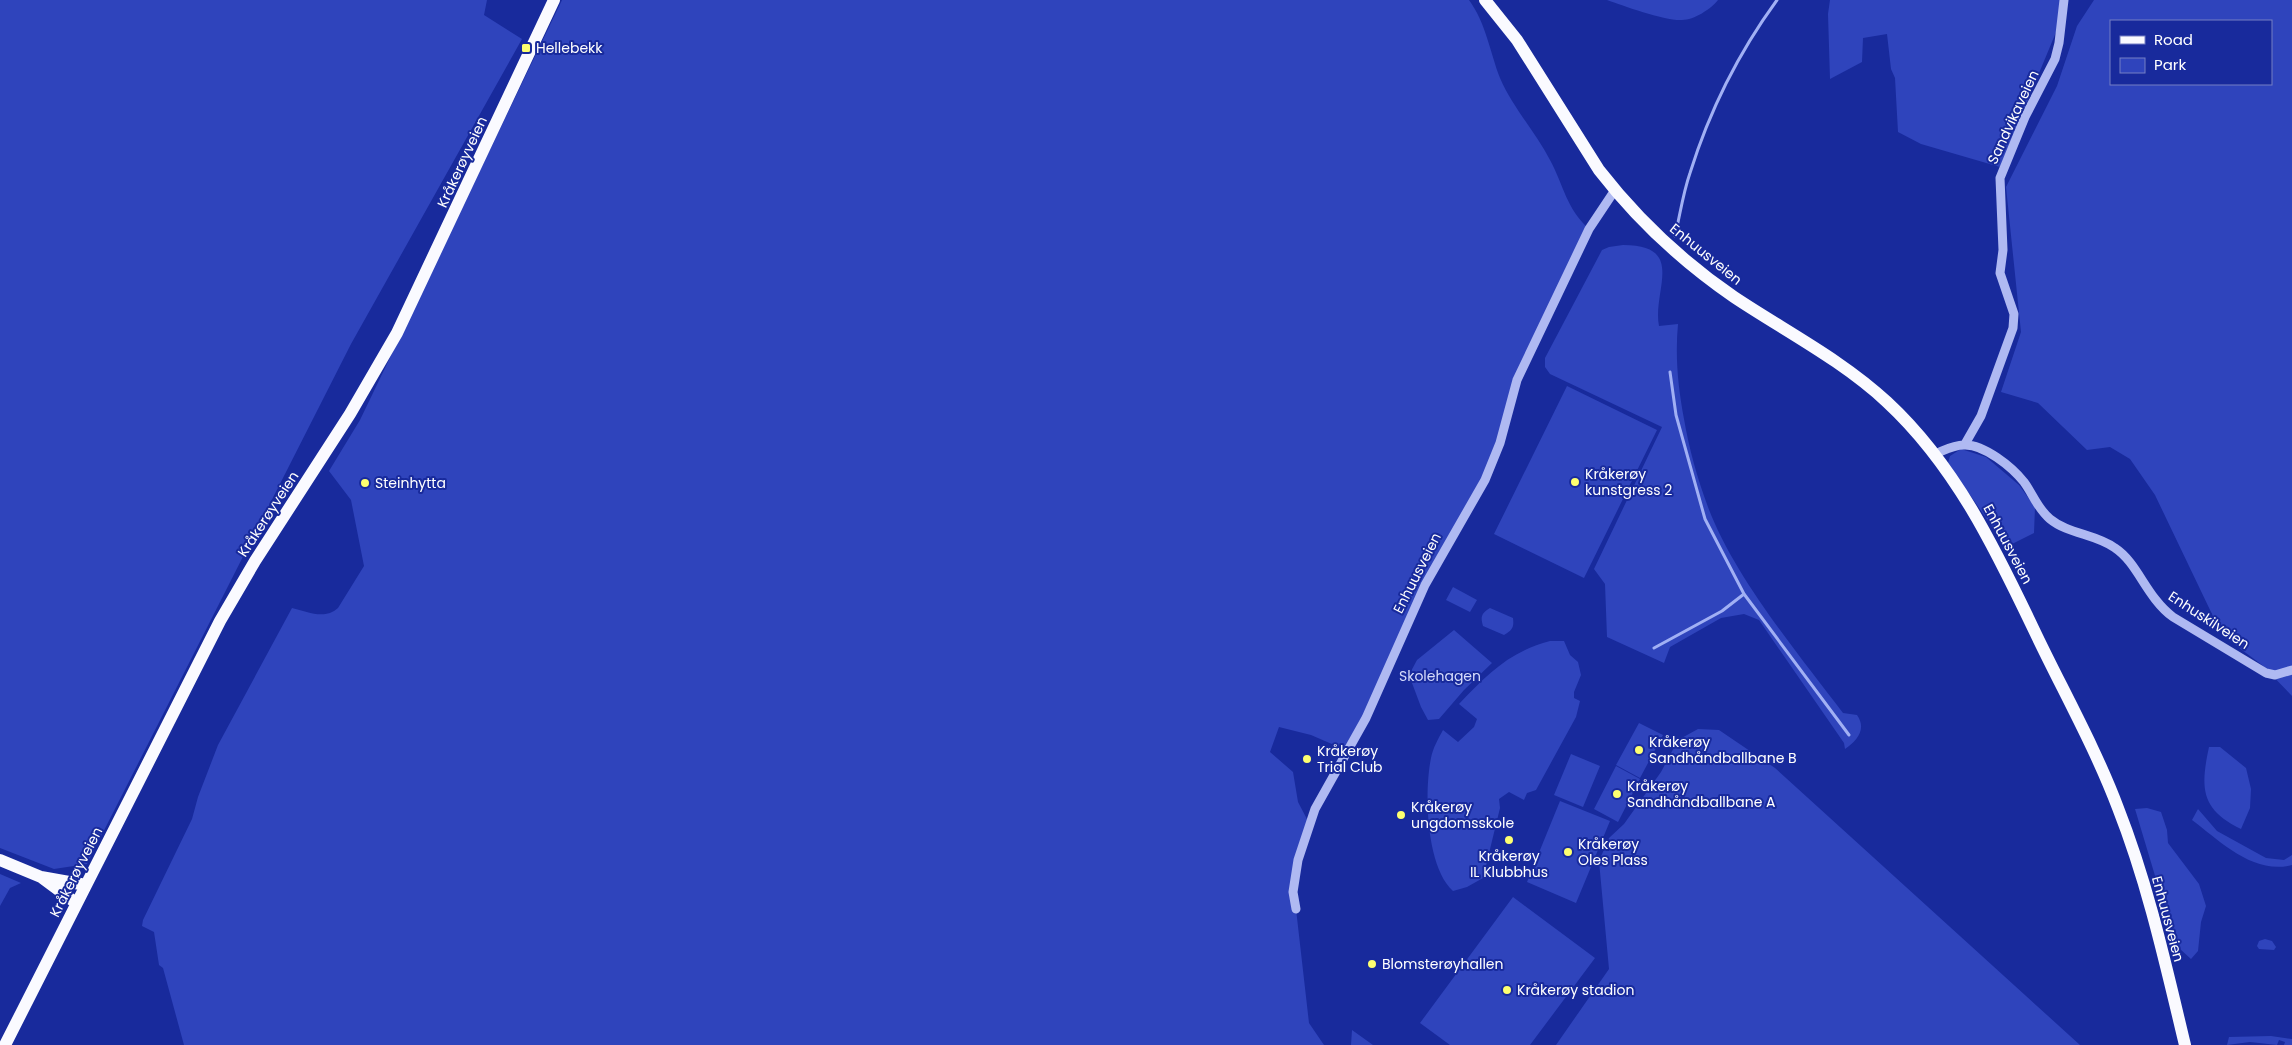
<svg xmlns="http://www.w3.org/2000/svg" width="2292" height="1045" font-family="Poppins,sans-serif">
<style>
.green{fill:#2f44bc;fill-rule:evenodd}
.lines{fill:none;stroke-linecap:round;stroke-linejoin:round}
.stream{stroke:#a1b0f4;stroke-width:3}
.minor{stroke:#afb9f2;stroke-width:9}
.major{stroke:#fafaff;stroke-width:12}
.poi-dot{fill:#feff70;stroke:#182a9c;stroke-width:2}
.labels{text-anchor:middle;stroke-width:4;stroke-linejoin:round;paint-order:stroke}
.poi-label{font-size:14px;fill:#fff;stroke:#182a9c;text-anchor:start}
.street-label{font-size:14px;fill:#fff;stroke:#182a9c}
.park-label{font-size:14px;fill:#d6dcfc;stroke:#182a9c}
</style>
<rect width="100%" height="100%" fill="#182a9c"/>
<!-- green -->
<path class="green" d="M 0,0 L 487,0 L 484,15 L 522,39 L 351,344 L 87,864 L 54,869 L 0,848 Z
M 562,0 L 1469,0 C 1486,23 1490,52 1500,78 C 1513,108 1535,131 1550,160 C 1564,186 1566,208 1589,229 L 1517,380 L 1500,443 L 1440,558 L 1348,751 L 1311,735 L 1279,727 L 1270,752 L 1293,772 L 1298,802 L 1309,823 L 1298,860 L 1296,909 L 1309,1023 L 1324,1045 L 184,1045 L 163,968 L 159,965 L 154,932 L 142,926 L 143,920 L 192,819 L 198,797 L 218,745 L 292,608 C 308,612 325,620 338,608 L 364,566 L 351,500 L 329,471 L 360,420 Z
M 1607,0 L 1718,0 C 1711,9 1694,20 1682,20 C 1665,21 1624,6 1607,0 Z
M 1830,0 L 2063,0 L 2059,25 L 2000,167 L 1921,144 L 1898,132 L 1895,78 L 1891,69 L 1887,34 L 1863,38 L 1862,62 L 1830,79 L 1828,14 Z
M 2094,0 L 2292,0 L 2292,696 L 2262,665 L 2222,635 L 2155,495 L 2130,459 L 2110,447 L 2087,450 L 2038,403 L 2001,392 L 2021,332 L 2006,187 L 2057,86 L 2077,26 ZM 2111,21 L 2271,21 L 2271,84 L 2111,84 Z
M 1623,245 C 1687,245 1652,291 1659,326 L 1678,324 C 1675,357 1678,387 1684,419 C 1689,448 1697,478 1708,507 C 1734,577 1798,653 1843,713 L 1857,715 C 1867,729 1857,741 1845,749 L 1844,743 L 1759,620 L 1744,614 L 1721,618 L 1670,647 L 1664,663 L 1607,637 L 1605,584 L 1594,569 L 1662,427 L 1550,374 L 1545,367 L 1545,358 L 1602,250 L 1609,247 Z
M 1567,386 L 1657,430 L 1584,578 L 1494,534 Z
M 1961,449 L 1986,457 L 2019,485 L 2035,507 L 2034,533 L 2006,547 L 1948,463 L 1950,456 Z
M 1453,587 L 1477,600 L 1470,612 L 1446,600 Z
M 1490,608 L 1513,618 C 1514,627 1513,630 1504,635 L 1483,626 C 1480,616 1482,613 1490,608 Z
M 1454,630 L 1492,663 L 1464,690 L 1439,719 L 1428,720 L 1421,707 L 1409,675 L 1417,660 Z
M 1550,641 L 1564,641 L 1570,655 L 1578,662 L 1581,675 L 1574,692 L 1574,698 L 1580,701 L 1576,717 L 1536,790 L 1527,793 L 1524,800 L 1509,792 L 1499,799 L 1500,808 L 1483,878 L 1467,887 L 1453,891 C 1426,867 1424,792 1431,758 C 1433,748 1438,739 1443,730 L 1458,742 L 1474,727 L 1477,719 L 1459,704 C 1488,674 1509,652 1550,641 Z
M 1639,723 L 1663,735 L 1640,778 L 1616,765 Z
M 1698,729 L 1719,730 L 1775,768 L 2080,1045 L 1556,1045 L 1609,969 L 1599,861 L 1609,838 L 1624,824 L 1661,772 L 1678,740 Z
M 2209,747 L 2220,747 L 2246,768 L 2251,789 L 2250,808 L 2241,829 C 2201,809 2200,789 2209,747 Z
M 1571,754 L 1600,766 L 1583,807 L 1554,795 Z
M 1616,766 L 1640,779 L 1618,822 L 1594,809 Z
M 1560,801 L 1610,821 L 1576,903 L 1527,882 Z
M 2147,808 L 2161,812 L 2167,830 L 2168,843 L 2199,884 L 2206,906 L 2201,922 L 2198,951 L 2191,959 L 2169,939 L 2159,889 L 2135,809 Z
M 2198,809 L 2217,831 L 2266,858 L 2284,860 L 2292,855 L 2292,865 C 2253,875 2220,841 2192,820 Z
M 0,874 L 21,883 L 10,888 L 0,906 Z
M 1513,897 L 1595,958 L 1530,1045 L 1450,1045 L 1420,1023 Z
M 2265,939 L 2272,941 L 2276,947 L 2274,950 L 2259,949 L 2257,946 L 2259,941 Z
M 1352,1030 L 1373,1045 L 1351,1045 Z
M 2271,1036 L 2292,1039 L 2292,1045 L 2284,1045 L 2285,1042 L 2279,1040 L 2277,1045 L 2250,1042 L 2227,1045 L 2229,1037 Z"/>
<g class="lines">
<!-- stream -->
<path class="stream" d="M 1675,236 C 1680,215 1683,193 1690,173 C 1709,112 1739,52 1777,0
M 1670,372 L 1676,415 L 1705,519 L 1744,594 L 1849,735
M 1654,648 L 1722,611 L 1744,594"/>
<!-- minor -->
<path class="minor" d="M 1965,444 L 1981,416 L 2013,328 L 2014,314 L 2000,273 L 2003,250 L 2000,178 L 2025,117 L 2055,59 L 2059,43 L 2064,0
M 1935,454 C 1945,450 1953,445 1964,445 C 1984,444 2012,467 2024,482 C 2033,494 2037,508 2050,519 C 2068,534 2096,534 2115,548 C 2138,563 2146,597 2173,617 L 2266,673 L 2275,675 L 2292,670
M 1296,909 L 1293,892 L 1298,860 L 1315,809 L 1366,718 L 1425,585 L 1485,480 L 1500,443 L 1517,380 L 1589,229 L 1615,190"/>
<!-- major -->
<path class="major" d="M 1485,0 L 1517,40 L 1599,170 C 1637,219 1683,262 1734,297 C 1785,331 1842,360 1887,402 C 1955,465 1995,548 2034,630 C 2062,689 2095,747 2118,808 C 2148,884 2166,966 2185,1045
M 0,860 L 41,877 L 86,885
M 41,877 L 76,903
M 5,1045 L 220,621 L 255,561 L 350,414 L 397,333 L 554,0"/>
</g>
<!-- markers -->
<g class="poi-dot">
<rect x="521" y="43" width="10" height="10" rx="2.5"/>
<circle cx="1575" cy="482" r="5"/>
<circle cx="365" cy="483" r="5"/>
<circle cx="1639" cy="750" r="5"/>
<circle cx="1307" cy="759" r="5"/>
<circle cx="1617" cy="794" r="5"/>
<circle cx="1401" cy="815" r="5"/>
<circle cx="1509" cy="840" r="5"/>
<circle cx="1568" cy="852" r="5"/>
<circle cx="1372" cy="964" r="5"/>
<circle cx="1507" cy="990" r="5"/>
</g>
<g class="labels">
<!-- poi labels -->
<g class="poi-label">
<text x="536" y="53">Hellebekk</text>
<text x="1585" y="479">Kråkerøy<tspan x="1585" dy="16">kunstgress 2</tspan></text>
<text x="375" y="488">Steinhytta</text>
<text x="1649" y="747">Kråkerøy<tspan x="1649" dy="16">Sandhåndballbane B</tspan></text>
<text x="1317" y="756">Kråkerøy<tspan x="1317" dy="16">Trial Club</tspan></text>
<text x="1627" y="791">Kråkerøy<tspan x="1627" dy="16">Sandhåndballbane A</tspan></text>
<text x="1411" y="812">Kråkerøy<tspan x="1411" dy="16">ungdomsskole</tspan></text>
<text x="1578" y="849">Kråkerøy<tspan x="1578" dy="16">Oles Plass</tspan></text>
<text x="1509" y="861" text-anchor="middle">Kråkerøy<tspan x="1509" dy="16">IL Klubbhus</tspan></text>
<text x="1382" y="969">Blomsterøyhallen</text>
<text x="1517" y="995">Kråkerøy stadion</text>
</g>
<!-- street labels -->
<g class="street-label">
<text transform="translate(2013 117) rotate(-65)" y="5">Sandvikaveien</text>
<text transform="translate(462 162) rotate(-65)" y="5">Kråkerøyveien</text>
<text transform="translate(1706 254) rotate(39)" y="5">Enhuusveien</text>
<text transform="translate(268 514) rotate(-57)" y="5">Kråkerøyveien</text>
<text transform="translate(2008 544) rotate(62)" y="5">Enhuusveien</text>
<text transform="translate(1417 573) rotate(-63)" y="5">Enhuusveien</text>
<text transform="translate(2209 620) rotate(33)" y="5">Enhuskilveien</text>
<text transform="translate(76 872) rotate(-63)" y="5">Kråkerøyveien</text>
<text transform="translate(2168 919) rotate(75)" y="5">Enhuusveien</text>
</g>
<!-- park labels -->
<g class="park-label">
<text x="1440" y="681">Skolehagen</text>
</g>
</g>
<!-- legend -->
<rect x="2110" y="20" width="162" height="65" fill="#182a9c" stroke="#747fc4"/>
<rect x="2120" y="36" width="25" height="8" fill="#fafaff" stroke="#747fc4"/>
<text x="2154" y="45" font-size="15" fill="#ffffff">Road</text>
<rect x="2120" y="58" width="25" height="15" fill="#2f44bc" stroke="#747fc4"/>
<text x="2154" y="70" font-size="15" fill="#ffffff">Park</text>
</svg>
